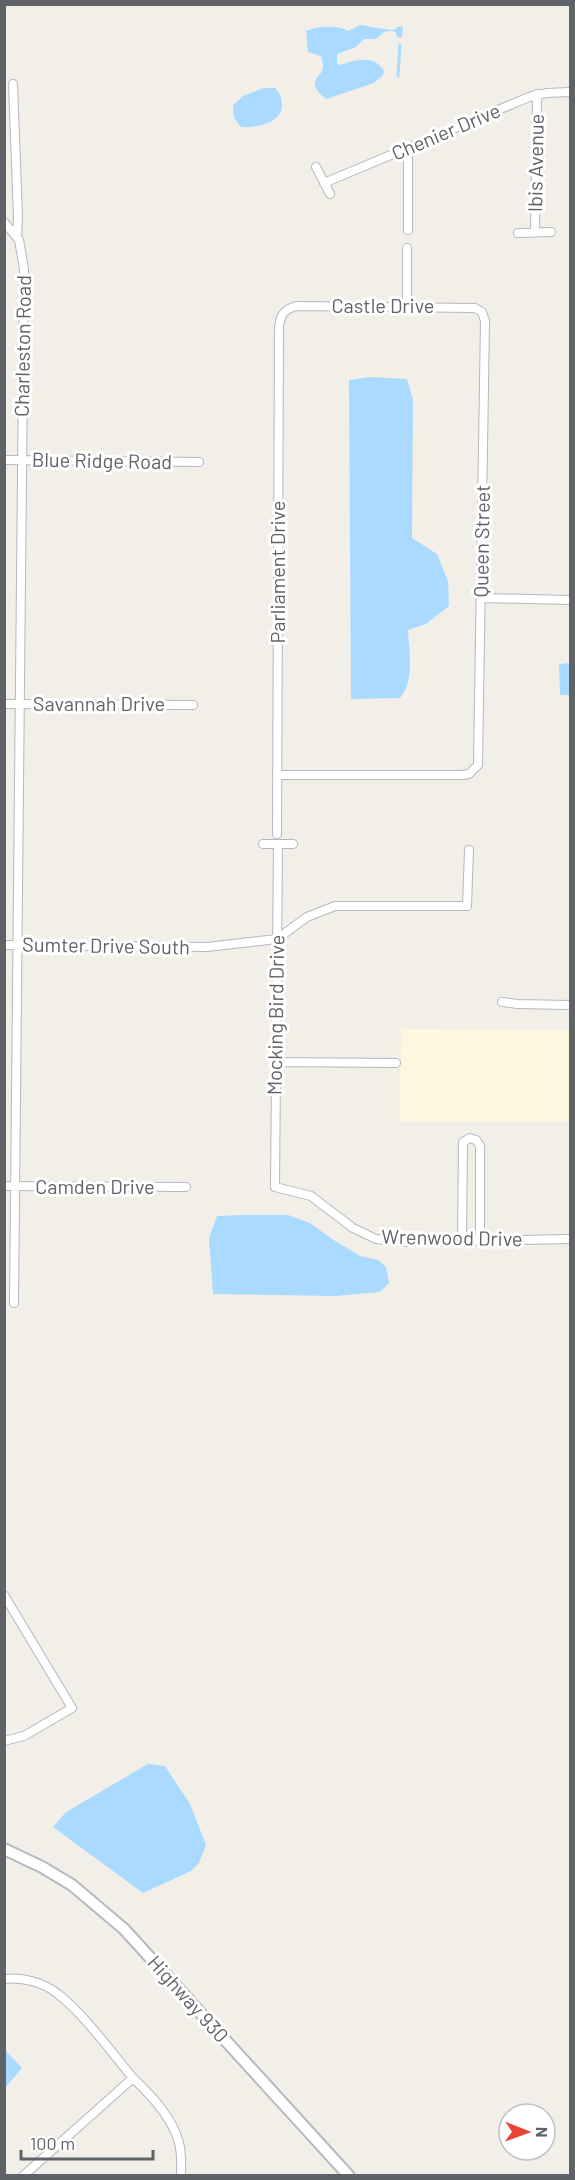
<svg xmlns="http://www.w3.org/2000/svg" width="575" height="2180" font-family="Barlow,sans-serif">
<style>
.commercial{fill:#fef7e0}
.water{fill:#aadaff}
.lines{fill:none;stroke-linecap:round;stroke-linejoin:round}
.stream{stroke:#aadaff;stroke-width:3}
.street-casing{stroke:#b5b8bc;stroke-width:10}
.secondary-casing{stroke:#b6babf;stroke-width:14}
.street{stroke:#fff;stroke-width:8}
.secondary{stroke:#fff;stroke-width:10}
.labels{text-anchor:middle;stroke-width:6;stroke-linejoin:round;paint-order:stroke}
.street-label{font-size:20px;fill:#5f6368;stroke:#fff}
</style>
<rect width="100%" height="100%" fill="#f1efe8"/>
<!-- commercial -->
<path class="commercial" d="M 401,1029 L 570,1030 L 570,1121 L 400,1121 Z"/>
<!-- water -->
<path class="water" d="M 360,25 L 391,30 L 396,29 L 397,27 L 403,26 L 402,37 L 397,38 L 396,32 C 385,29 382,34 376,39 L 364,39 L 356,47 L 337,54 L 337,64 L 340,65 C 354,60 375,54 384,71 L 383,75 L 374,83 L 326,99 C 320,93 312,88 316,79 C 317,76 321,74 322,71 C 324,67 322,60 321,56 L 308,52 L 306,31 C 317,26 338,25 348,31 Z
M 264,88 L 275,88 C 280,93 282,98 282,106 C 281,124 255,128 241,127 L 234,118 L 233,105 L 243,96 Z
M 369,377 L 407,379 L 413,400 L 412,538 L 437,554 L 448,581 L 449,606 L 426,624 L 408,630 C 409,653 415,679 400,698 L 351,699 L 349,380 Z
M 570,663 L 570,695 L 560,695 L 559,664 Z
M 243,1215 L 288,1215 L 310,1223 L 332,1239 L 360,1256 L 378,1260 L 386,1267 L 389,1283 L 380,1292 L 335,1296 L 213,1294 L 209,1238 L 217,1216 Z
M 148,1764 L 165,1766 L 190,1804 L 206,1845 L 199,1863 L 191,1871 L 143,1893 L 53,1827 L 66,1812 Z
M 5,2050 L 22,2068 L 5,2088 Z"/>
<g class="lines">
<!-- stream -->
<path class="stream" d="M 398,76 L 400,45"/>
<defs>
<path id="street" d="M 13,84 L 18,217 L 17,236
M 316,167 L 330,194
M 324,183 L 529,97 L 547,93 L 570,92
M 4,222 L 19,240 L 24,269 L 14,1303
M 408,230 L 408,148
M 535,232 L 537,94
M 518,233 L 551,232
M 407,306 L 407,248
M 4,460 L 199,462
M 481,598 L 570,600
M 4,704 L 193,705
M 277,834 L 279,328 C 280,316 283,310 296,306 L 475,308 L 482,312 L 485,321 L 478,765 L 469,774 L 463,775 L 277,775
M 263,844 L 293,844
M 278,844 L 275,1187 L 311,1196 L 353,1228 L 376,1239 L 407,1242 L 570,1239
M 4,945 L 207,947 L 277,939 L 307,917 L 335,906 L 467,906 L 469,850
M 502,1002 L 517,1004 L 570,1005
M 275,1062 L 396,1063
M 4,1186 L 186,1187
M 462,1240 L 463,1142 L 470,1138 L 476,1140 L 480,1146 L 480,1239
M 4,1595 L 72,1708 L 24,1736 L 4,1741
M 4,1979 C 23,1977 43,1982 58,1994 C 83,2013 112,2053 133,2078 L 23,2176
M 133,2078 C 151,2095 173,2118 179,2143 C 182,2153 181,2165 181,2176"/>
<path id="secondary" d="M 4,1849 L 42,1867 L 72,1885 L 124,1929 L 349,2176"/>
</defs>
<!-- street casing -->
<use href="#street" class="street-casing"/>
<!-- secondary casing -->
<use href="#secondary" class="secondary-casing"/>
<!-- street -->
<use href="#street" class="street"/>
<!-- secondary -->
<use href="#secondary" class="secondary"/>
</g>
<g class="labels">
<!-- street labels -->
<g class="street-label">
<text transform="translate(446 132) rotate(-23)" y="7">Chenier Drive</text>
<text transform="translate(536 163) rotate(-89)" y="7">Ibis Avenue</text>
<text x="383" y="313">Castle Drive</text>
<text transform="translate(23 346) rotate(-89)" y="7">Charleston Road</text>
<text transform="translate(102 461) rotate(1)" y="7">Blue Ridge Road</text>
<text transform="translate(482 541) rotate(-89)" y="7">Queen Street</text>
<text transform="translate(278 572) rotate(-90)" y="7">Parliament Drive</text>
<text x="99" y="711">Savannah Drive</text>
<text transform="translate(106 946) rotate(1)" y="7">Sumter Drive South</text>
<text transform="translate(276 1015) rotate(-89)" y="7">Mocking Bird Drive</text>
<text x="95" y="1194">Camden Drive</text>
<text transform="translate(452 1238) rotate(1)" y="7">Wrenwood Drive</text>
<text transform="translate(188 1999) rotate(48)" y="7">Highway 930</text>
</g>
</g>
<!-- border -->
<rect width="575" height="2180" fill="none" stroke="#5f6368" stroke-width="12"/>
<!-- north arrow -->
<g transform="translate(527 2132) rotate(91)"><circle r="28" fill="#ffffff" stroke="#bfc1c3" stroke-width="1.5"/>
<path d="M0-4.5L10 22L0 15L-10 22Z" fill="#ea4335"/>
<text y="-9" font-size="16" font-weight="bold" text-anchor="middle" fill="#5f6368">N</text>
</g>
<!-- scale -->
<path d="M21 2150v9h132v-9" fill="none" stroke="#5f6368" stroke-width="3"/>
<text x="30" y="2150" font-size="18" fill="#5f6368" stroke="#ffffff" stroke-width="4.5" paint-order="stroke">100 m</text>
</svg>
